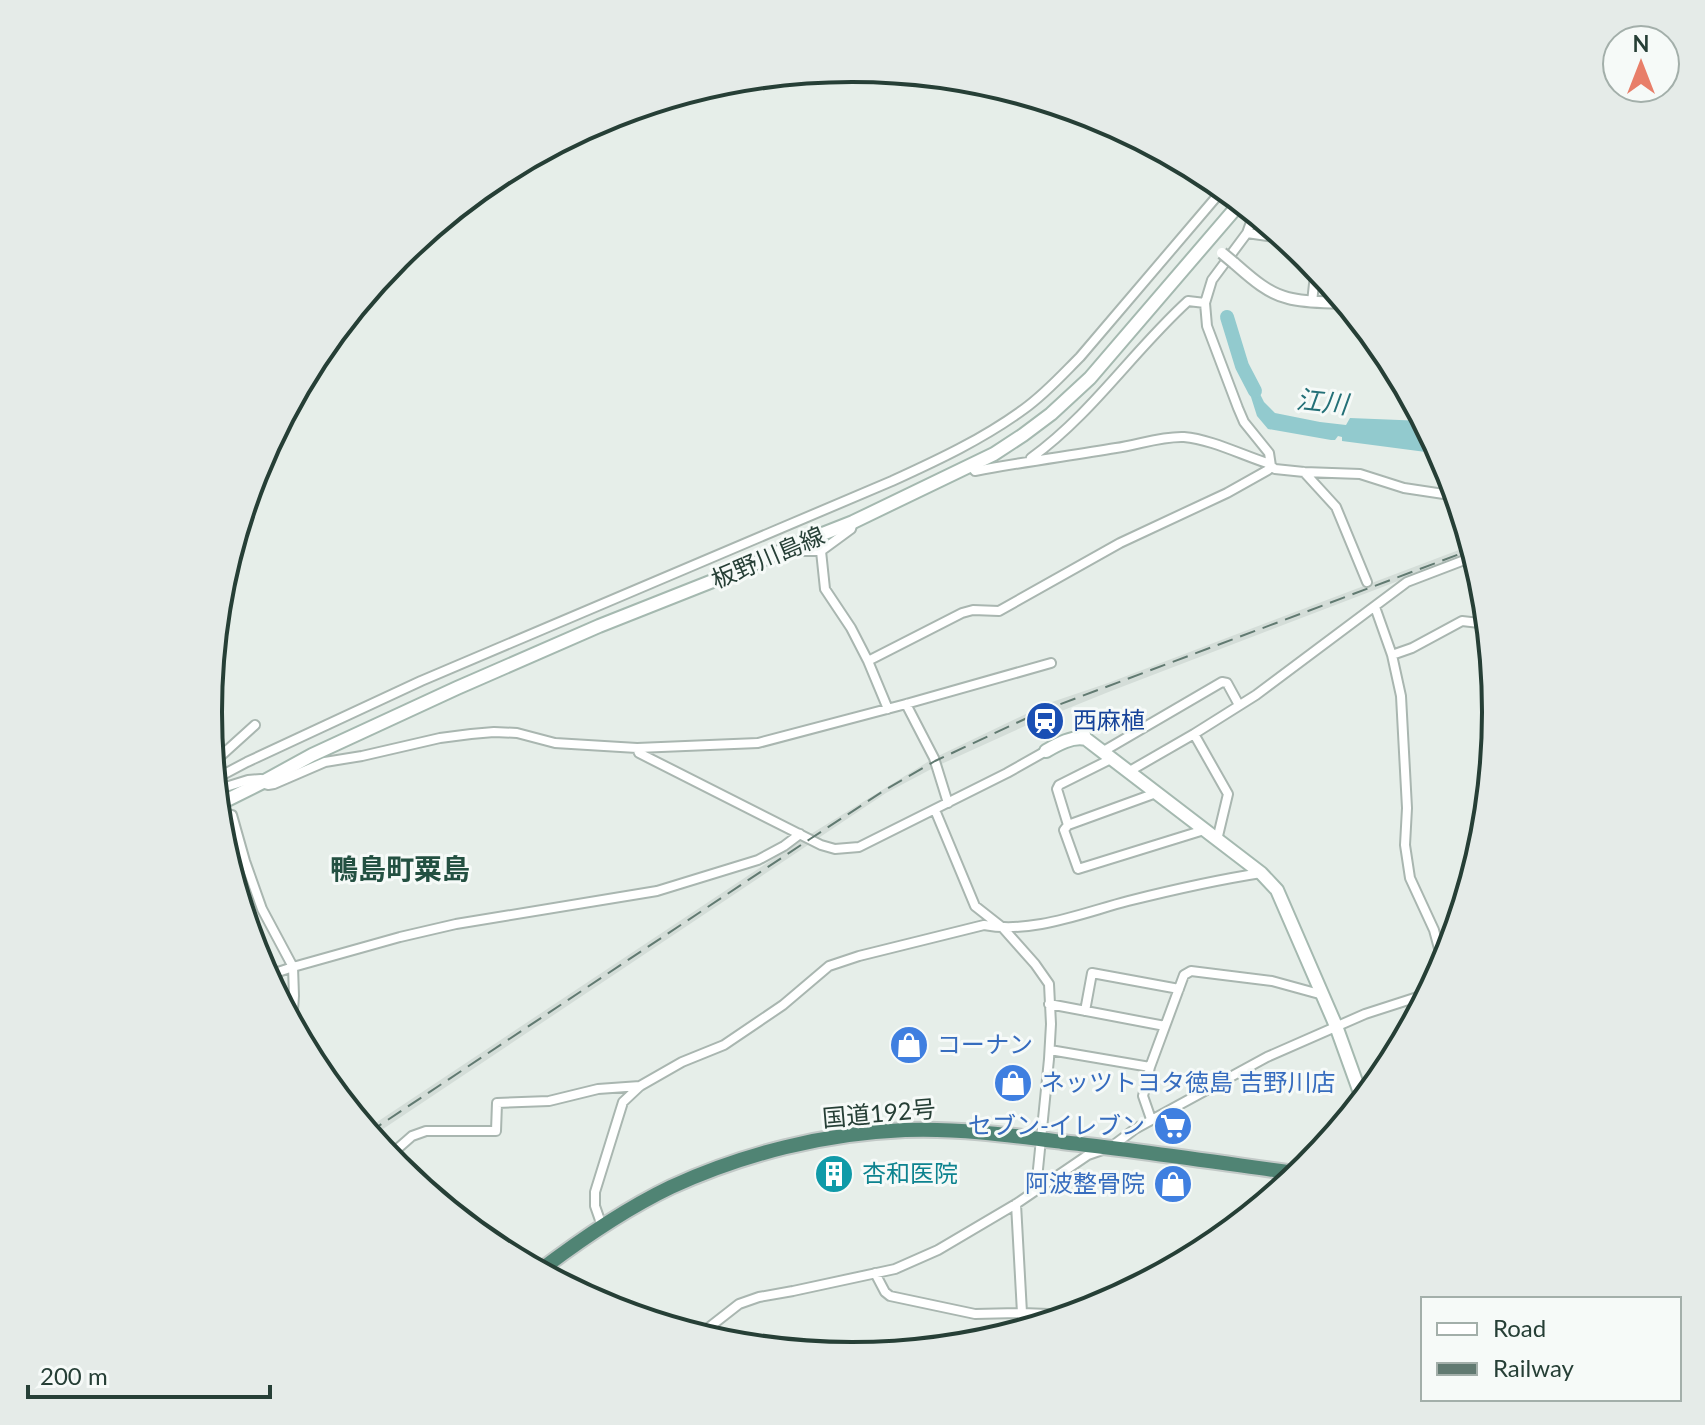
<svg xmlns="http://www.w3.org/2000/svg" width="1705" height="1425" font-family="Lato,'Noto Sans JP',sans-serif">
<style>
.built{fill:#d4ddd8}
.water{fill:#92cace}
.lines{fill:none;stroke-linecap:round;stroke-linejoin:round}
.river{stroke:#92cace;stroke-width:14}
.minor-casing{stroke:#a9b6b0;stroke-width:12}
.tertiary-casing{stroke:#a9b6b0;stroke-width:14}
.secondary-casing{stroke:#a5b9b0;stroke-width:16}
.trunk-casing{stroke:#c2c9c7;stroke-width:18}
.minor{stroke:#fff;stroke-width:8}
.tertiary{stroke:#fff;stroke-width:10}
.secondary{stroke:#fff;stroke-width:12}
.trunk{stroke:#508474;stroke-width:14}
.rail{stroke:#617a71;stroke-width:2;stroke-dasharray:16 8;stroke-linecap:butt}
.tertiary-bridge-casing{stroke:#a9b6b0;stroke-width:14;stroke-linecap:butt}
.tertiary-bridge{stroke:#fff;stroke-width:10}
.labels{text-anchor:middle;stroke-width:6;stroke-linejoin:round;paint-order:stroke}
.street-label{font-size:24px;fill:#263f36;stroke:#f6faf8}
.transit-label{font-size:24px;fill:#164399;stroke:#f6faf8;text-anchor:start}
.shop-label{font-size:24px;fill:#366cbe;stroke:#f6faf8;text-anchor:start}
.culture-label{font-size:24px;fill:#0d838f;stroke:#f6faf8;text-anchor:start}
.water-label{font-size:26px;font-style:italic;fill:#237077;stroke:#f6faf8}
.quarter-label{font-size:28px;font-weight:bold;fill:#235041;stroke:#f6faf8}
.rim{fill:none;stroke:#263f36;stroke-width:4}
</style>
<rect width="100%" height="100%" fill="#e6eee9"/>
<!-- built -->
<path class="built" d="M 1472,545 L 1474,552 L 1111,691 L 1054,714 L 1056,722 L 1039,729 L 1036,721 L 937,766 L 886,793 L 371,1137 L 365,1130 L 806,837 L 934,758 L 1049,703 L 1108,683 Z"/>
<!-- water -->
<path class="water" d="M 1251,376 L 1264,402 L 1275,413 L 1320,422 L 1346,425 L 1350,418 L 1424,421 L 1441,454 L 1342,441 L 1342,437 L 1338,436 L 1335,440 L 1331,440 L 1268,429 L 1257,416 L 1245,378 Z"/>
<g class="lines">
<!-- river -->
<path class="river" d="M 1227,317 L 1242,366 L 1255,391"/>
<defs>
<path id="minor" d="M 1256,214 L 1251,222 L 1247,233 L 1212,280 L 1205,303 L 1207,326 L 1238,408 L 1244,422 L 1269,453 L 1271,466
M 1247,233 L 1287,239
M 1312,302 L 1316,266
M 1031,458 C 1092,414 1133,351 1188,301 L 1205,303
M 971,466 L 975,471 C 1022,462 1069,456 1116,448 C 1138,445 1161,436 1184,437 C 1210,439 1242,455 1267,463 L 1275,469 L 1304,472 L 1360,474 L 1404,488 L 1457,496
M 1304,472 L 1336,507 L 1367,582
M 853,522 L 851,529 L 821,551 L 825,589 L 851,628 L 868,661 L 888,709
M 787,551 L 821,551
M 1375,607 L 1392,655 L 1401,696 L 1407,808 L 1405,845 L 1410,878 L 1434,930 L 1444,967
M 1392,655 L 1412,648 L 1462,621 L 1488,624
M 868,661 L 962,613 L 973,610 L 999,611 L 1120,543 L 1227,493 L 1268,470 L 1271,466
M 906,704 L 934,758 L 948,803
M 1194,734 L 1228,794 L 1217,840
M 637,748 L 758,743 L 906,704 L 1051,663
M 1102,752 L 1222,682 L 1227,683 L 1239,705
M 213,763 L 255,725
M 1128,772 L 1194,734 L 1256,695 L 1407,582 L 1475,556
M 215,779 L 247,762 L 421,681 L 892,481 C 938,460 983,439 1024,409 C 1045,394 1062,375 1080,357 L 1224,188
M 261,783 L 268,785 L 274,784 L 325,762 L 362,756 L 440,738 L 471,734 L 494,732 L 517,733 L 555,743 L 637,748 L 639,753 L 821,845 L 835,849 L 859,847 L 1007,773 L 1046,751
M 216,790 L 248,780 L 261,779
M 1156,793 L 1068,825 L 1064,830 L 1078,869 L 1204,830
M 935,810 L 975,906 L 1003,928 L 1035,964 L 1049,984 L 1051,1024 L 1049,1059 L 1036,1189
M 218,816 L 224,814 L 232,815 L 245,861 L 262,909 L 293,967 L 400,937 L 456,924 L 657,891 L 758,860 L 784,846 L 800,834
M 1068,825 L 1057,789 L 1059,785 L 1111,759
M 266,976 L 293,967 L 294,996 L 292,1024
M 1049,1004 L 1165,1026
M 1085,1011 L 1092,973 L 1179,989
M 1050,1050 L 1150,1067
M 1151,1119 L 1143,1096 L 1150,1067 L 1184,975 L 1191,971 L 1272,981 L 1323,995
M 388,1157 L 412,1136 L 426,1131 L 496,1131 L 497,1103 L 549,1101 L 598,1089 L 640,1086
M 1016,1204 L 1023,1331
M 602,1226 L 595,1206 L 595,1192 L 623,1102 L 640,1086 L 682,1062 L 724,1045 L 783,1005 L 829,966 L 859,956 L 984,925 C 1032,934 1082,913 1128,901 C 1172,890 1216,880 1261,873
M 875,1273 L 885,1292 L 890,1296 L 975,1314 L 1022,1313 L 1075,1315
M 698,1336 L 739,1304 L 759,1297 L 793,1291 L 895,1269 L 938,1250 L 1016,1204 L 1088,1155 L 1111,1147 L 1135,1129 L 1267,1057 L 1365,1014 L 1430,993"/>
<path id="tertiary" d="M 1234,263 C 1250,277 1267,293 1288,298 C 1306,303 1327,302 1346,303
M 1081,717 L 1086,739"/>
<path id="secondary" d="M 1046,751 C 1058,744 1072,736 1086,739 L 1261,873 L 1277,890 L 1336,1026 L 1363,1101
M 217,805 L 261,783 L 312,755 L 457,688 L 599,626 L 743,569 L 792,546 L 853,522 L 994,454 L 1023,435 L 1051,414 L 1090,378 L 1241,202"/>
<path id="trunk" d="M 538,1272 C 580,1240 623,1210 671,1187 C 743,1154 825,1133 905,1130 C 958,1128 1009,1135 1062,1142 C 1142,1151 1222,1163 1302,1174"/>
</defs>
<!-- minor casing -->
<use href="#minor" class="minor-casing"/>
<!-- tertiary casing -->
<use href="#tertiary" class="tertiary-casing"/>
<!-- secondary casing -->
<use href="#secondary" class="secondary-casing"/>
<!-- trunk casing -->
<use href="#trunk" class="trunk-casing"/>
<!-- minor -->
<use href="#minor" class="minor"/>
<!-- tertiary -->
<use href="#tertiary" class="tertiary"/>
<!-- secondary -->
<use href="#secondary" class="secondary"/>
<!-- trunk -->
<use href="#trunk" class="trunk"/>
<!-- rail -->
<path class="rail" d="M 368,1133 L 810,839 L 885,790 L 935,761 L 1042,711 L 1473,549"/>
<defs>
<path id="tertiary-bridge" d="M 1222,253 L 1234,263"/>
</defs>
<!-- tertiary-bridge casing -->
<use href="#tertiary-bridge" class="tertiary-bridge-casing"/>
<!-- tertiary-bridge -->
<use href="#tertiary-bridge" class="tertiary-bridge"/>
</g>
<!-- icons -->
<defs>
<symbol id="station-disc" viewBox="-11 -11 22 22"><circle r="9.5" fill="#1a4fb4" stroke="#f6faf8"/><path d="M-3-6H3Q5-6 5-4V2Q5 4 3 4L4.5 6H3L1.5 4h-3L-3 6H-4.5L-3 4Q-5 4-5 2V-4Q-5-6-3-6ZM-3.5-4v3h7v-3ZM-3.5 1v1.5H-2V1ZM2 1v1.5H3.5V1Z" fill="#fff"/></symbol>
<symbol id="shop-disc" viewBox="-11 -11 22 22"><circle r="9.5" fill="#3f7fe0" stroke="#f6faf8"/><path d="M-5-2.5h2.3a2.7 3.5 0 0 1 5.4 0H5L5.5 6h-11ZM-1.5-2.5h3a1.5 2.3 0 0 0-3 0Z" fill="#fff"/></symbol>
<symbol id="supermarket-disc" viewBox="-11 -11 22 22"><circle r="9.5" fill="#3f7fe0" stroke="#f6faf8"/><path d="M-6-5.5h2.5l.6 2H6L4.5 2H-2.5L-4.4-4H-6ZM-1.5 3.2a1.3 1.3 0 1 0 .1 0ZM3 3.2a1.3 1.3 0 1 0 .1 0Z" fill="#fff"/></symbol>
<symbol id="building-disc" viewBox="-11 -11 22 22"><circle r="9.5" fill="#0f9aa8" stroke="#f6faf8"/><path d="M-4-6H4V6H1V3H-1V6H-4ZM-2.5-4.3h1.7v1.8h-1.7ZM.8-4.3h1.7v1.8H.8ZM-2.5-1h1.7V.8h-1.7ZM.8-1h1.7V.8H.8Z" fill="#fff"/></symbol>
</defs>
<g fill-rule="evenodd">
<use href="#station-disc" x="1023" y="699" width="44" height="44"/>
<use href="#shop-disc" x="887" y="1023" width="44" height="44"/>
<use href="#shop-disc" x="991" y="1061" width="44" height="44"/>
<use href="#supermarket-disc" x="1151" y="1104" width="44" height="44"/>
<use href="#building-disc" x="812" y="1152" width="44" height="44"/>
<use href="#shop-disc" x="1151" y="1162" width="44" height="44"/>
</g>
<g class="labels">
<!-- street labels -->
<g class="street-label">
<text transform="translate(768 558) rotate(-23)" y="8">板野川島線</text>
<text transform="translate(879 1114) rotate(-5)" y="8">国道192号</text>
</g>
<!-- transit labels -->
<g class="transit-label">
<text x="1073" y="729">西麻植</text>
</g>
<!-- shop labels -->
<g class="shop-label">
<text x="937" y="1053">コーナン</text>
<text x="1041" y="1091">ネッツトヨタ徳島 吉野川店</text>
<text x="1145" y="1134" text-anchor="end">セブン-イレブン</text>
<text x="1145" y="1192" text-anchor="end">阿波整骨院</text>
</g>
<!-- culture labels -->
<g class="culture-label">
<text x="862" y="1182">杏和医院</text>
</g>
<!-- water labels -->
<g class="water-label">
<text transform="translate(1322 402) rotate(6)" y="9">江川</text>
</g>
<!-- quarter labels -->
<g class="quarter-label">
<text x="400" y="879">鴨島町粟島</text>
</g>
</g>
<!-- crop -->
<path d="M0 0H1705V1425H0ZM222 712a630 630 0 1 1 1260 0a630 630 0 1 1-1260 0Z" fill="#e5ebe8" fill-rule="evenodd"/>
<path class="rim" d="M222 712a630 630 0 1 1 1260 0a630 630 0 1 1-1260 0Z"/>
<!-- legend -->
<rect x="1421" y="1297" width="260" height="104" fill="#f6faf8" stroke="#a3afaa" stroke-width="2"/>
<rect x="1437" y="1323" width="40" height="12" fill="#ffffff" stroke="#a3afaa" stroke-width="2"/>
<text x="1493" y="1337" font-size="24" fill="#263f36">Road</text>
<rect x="1437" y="1363" width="40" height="12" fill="#617a71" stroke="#a3afaa" stroke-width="2"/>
<text x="1493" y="1377" font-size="24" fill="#263f36">Railway</text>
<!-- north arrow -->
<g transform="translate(1641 64)"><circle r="38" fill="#f6faf8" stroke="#a3afaa" stroke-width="2"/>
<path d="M0-6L14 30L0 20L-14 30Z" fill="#e87e69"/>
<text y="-12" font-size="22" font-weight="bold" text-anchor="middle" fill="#263f36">N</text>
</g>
<!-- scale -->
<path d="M28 1385v12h242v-12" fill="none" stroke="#263f36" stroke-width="4"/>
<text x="40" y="1385" font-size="24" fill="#263f36" stroke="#f6faf8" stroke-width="6" paint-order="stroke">200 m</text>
</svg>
